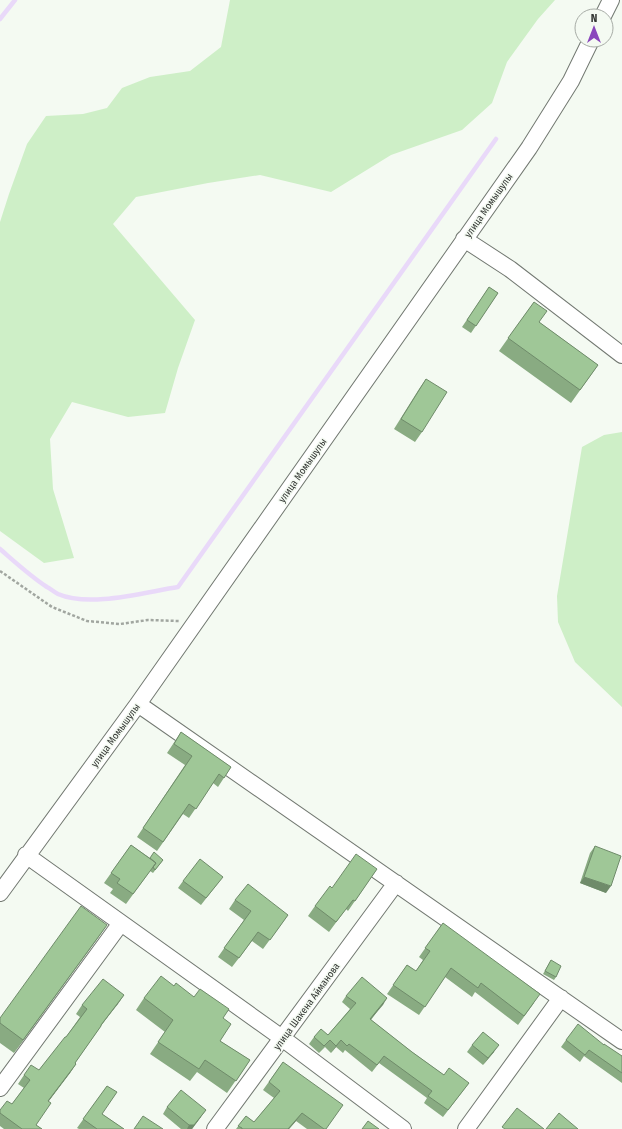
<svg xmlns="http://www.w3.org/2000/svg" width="622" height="1129" font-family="'Fira Sans Condensed',sans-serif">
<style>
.green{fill:#ceefc7}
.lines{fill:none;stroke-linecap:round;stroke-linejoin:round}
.stream{stroke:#e9d9f9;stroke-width:4.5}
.minor-casing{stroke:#727871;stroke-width:18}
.path{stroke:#a1a6a0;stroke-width:2.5;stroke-dasharray:3 2;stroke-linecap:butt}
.minor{stroke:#fff;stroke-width:16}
.wall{fill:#89ab82}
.shaded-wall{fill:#6f8b6a}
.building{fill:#9fc797;stroke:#6f8b6a}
.labels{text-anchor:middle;stroke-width:3;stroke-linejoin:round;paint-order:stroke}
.street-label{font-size:10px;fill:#333633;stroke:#f4faf2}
</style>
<rect width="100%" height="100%" fill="#f4faf2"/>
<!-- green -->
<path class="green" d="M 230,0 L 555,0 L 538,19 L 507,62 L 492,103 L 462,130 L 391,155 L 331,192 L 260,175 L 208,183 L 136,197 L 113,224 L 195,320 L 178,368 L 165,413 L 128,417 L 72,402 L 50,439 L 53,489 L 74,558 L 44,563 L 0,531 L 0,222 L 9,194 L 27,144 L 46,116 L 83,114 L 107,108 L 122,88 L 150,77 L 190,71 L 221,47 Z
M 622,432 L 622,707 L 575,662 L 558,622 L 557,596 L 582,447 L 604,435 Z"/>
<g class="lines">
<!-- stream -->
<path class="stream" d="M 0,19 L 15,0
M 0,549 C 15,562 30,576 47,587 C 51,589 54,592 58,594 C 90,608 145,592 178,587 L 496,139"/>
<defs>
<path id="minor" d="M 603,16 L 611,0
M 464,239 L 510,269 L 622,355
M 138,704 L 622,1041
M 26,855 L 282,1038 L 403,1129
M 0,893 L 138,704 L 529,148 L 571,81 L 591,40
M 0,1088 L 121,923
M 215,1129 L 396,883
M 466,1129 L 561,998"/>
</defs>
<!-- minor casing -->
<use href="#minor" class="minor-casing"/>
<!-- path -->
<path class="path" d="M 0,571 L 52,607 L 87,621 L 120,624 L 148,620 L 179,621"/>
<!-- minor -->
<use href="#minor" class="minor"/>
</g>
<!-- wall -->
<path class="wall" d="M 489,287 L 498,293 L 471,333 L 462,327 Z
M 534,302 L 539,322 L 598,365 L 571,403 L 499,351 Z
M 426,379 L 422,432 L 415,442 L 394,429 L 419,389 Z
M 181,732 L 231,767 L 218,787 L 213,783 L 189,818 L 183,814 L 157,851 L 137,837 L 185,765 L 167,753 Z
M 131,845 L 150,858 L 163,860 L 153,873 L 150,871 L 126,904 L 110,893 L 113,889 L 104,883 Z
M 595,846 L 606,893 L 580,883 L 590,853 Z
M 377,869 L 348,911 L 346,909 L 329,932 L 308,916 L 315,906 L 332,888 Z
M 183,881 L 218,883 L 201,905 L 178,888 Z
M 235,900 L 288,915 L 263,949 L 252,941 L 232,967 L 218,957 L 244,920 L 229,909 Z
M 443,923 L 534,1003 L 518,1025 L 475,992 L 472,997 L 445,977 L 419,1015 L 387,994 L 407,965 L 416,971 L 423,960 L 419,957 Z
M 107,925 L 14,1053 L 0,1043 L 0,1018 Z
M 551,960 L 556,977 L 554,980 L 543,974 Z
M 174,986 L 223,1018 L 220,1041 L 250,1060 L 227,1093 L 197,1072 L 190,1081 L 150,1054 L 165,1032 L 136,1010 L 144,998 Z
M 124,995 L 101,1026 L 75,1063 L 76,1064 L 70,1073 L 48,1102 L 36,1125 L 42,1129 L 4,1129 L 0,1126 L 0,1110 L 12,1104 L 24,1088 L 18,1084 L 24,1075 L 39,1070 L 66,1037 L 80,1017 L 76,1014 L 82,1005 Z
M 346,996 L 387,998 L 371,1020 L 412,1052 L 444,1075 L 469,1083 L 443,1117 L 424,1103 L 427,1098 L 379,1063 L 372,1072 L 345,1050 L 343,1053 L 336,1047 L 331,1053 L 325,1047 L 319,1053 L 309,1044 L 314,1037 L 328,1035 L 350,1009 L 342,1002 Z
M 566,1040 L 604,1045 L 622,1056 L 622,1083 L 584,1056 L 580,1062 L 561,1047 Z
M 472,1045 L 494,1052 L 483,1065 L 467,1052 Z
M 283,1062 L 326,1129 L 307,1129 L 296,1121 L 289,1129 L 236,1129 L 246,1116 L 254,1122 L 274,1098 L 263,1090 Z
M 107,1086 L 102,1114 L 124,1129 L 79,1129 L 77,1128 Z
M 167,1107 L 201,1117 L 192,1129 L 181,1129 L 163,1114 Z"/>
<!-- shaded-wall -->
<path class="shaded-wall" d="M 584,877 L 611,886 L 606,893 L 580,883 Z
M 107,925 L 98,938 L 14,1053 L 23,1040 Z
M 124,995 L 118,1004 L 94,1034 L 101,1025 Z
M 387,998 L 383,1005 L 365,1026 L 370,1019 Z
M 341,1040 L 336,1047 L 331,1053 L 336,1046 Z
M 499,1045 L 494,1052 L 483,1065 L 488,1058 Z
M 76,1064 L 70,1073 L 42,1110 L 48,1101 Z
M 206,1110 L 192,1129 L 187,1129 L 189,1125 Z
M 302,1113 L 296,1121 L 289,1129 L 288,1129 Z"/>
<!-- building -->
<path class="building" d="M 489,287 L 498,293 L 476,326 L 467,320 Z
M 534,302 L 547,311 L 539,322 L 598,365 L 580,390 L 508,338 Z
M 426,379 L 447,392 L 422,432 L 401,419 Z
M 181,732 L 231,767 L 224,778 L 219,774 L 196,809 L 189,804 L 163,842 L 143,828 L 192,756 L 174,744 Z
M 131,845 L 156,863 L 133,894 L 117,883 L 120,879 L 111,873 Z
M 595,846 L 621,856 L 611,886 L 584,877 Z
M 154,852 L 163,860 L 155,870 L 153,867 L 156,863 L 150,858 Z
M 356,854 L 377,869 L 355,901 L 353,900 L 336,922 L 315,906 L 330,886 L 332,888 Z
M 200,859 L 223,877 L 206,898 L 183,881 Z
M 248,884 L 288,915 L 270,940 L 258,932 L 239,958 L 224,948 L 251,911 L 235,900 Z
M 81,906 L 107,925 L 23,1040 L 0,1023 L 0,1018 Z
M 443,923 L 540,994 L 524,1016 L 481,983 L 478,988 L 451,968 L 425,1007 L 393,985 L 407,965 L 416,971 L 430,951 L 425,948 Z
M 551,960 L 561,966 L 556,977 L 545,971 Z
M 161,976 L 174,986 L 176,983 L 194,997 L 200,989 L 229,1009 L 223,1018 L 231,1024 L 220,1041 L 250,1060 L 236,1081 L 205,1060 L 199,1069 L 158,1042 L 173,1020 L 144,998 Z
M 362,977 L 387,998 L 370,1019 L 412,1052 L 444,1075 L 449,1068 L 469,1083 L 448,1110 L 428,1096 L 432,1091 L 384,1056 L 377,1065 L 349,1044 L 347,1046 L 341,1040 L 336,1046 L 330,1040 L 324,1046 L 314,1037 L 321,1029 L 328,1035 L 356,1003 L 346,996 Z
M 103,979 L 124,995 L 101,1025 L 101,1026 L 75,1063 L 76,1064 L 48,1101 L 51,1103 L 36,1125 L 42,1129 L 22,1129 L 0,1113 L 0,1110 L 7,1101 L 12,1104 L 30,1080 L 24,1075 L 31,1065 L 39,1070 L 65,1037 L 66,1037 L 87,1009 L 82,1005 Z
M 578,1024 L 604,1045 L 604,1044 L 622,1056 L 622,1073 L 589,1050 L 585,1055 L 566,1040 Z
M 483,1032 L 499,1045 L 488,1058 L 472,1045 Z
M 283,1062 L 343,1105 L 326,1129 L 324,1129 L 302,1113 L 288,1129 L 242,1129 L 242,1128 L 238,1126 L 246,1116 L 254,1122 L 280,1091 L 269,1082 Z
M 107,1086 L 117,1092 L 102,1114 L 124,1129 L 97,1129 L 83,1119 Z
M 181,1090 L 206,1110 L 194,1125 L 189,1125 L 167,1107 Z
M 517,1108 L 544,1129 L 505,1129 L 502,1127 Z
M 559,1113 L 578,1129 L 546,1129 Z
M 143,1116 L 163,1129 L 134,1129 Z
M 368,1121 L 379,1129 L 362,1129 Z"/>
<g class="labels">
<!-- street labels -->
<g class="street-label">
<text transform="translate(488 205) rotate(-55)" y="4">улица Момышулы</text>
<text transform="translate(302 470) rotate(-55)" y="4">улица Момышулы</text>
<text transform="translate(115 735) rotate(-54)" y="4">улица Момышулы</text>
<text transform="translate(306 1006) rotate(-54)" y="4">улица Шакена Айманова</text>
</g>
</g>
<!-- north arrow -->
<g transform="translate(594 28)"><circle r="19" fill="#f4faf2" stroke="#a7aca6"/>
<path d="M0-3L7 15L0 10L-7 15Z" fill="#8a47bc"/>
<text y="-6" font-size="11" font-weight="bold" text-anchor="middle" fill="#333633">N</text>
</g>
</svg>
